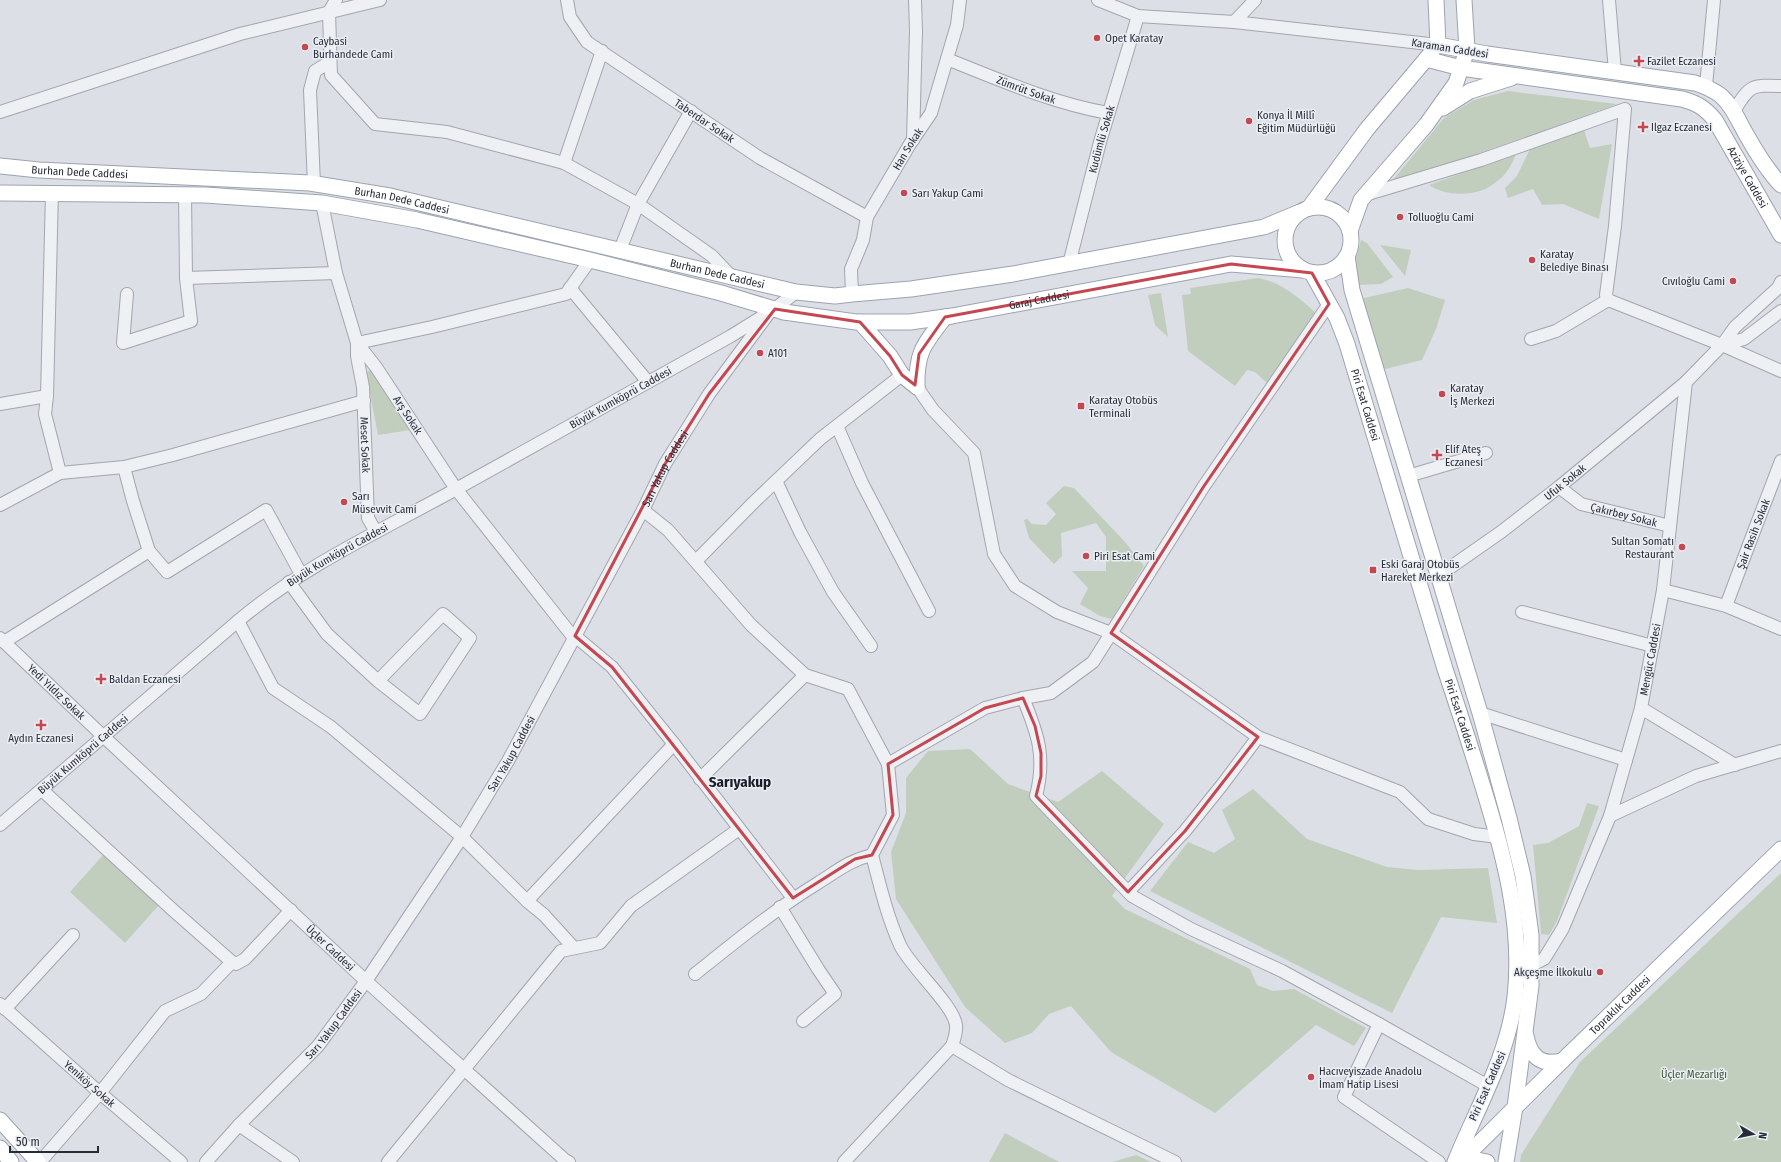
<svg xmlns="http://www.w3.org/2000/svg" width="1781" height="1162" font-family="'Fira Sans Condensed',sans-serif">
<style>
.green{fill:#c1cebe}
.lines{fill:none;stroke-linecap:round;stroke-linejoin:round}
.minor-casing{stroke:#a2a6ae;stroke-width:14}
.major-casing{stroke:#9ca3b0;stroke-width:17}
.minor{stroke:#eef0f4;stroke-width:12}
.major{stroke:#fff;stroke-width:15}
.marked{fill:none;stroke:#c34851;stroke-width:3;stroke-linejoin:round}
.poi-dot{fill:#c34851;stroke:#ebeef3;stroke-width:1.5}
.labels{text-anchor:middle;stroke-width:3;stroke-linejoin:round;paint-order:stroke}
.poi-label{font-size:11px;fill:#272c3a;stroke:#ebeef3;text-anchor:start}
.street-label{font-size:11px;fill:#272c3a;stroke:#ebeef3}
.park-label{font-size:11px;fill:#395535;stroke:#ebeef3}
.district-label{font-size:15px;font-weight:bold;fill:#191e2b;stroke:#ebeef3}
</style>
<rect width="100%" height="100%" fill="#dcdfe5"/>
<!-- green -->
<path class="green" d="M 1508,91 L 1617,104 L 1388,186 L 1444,118 L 1474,100 Z
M 1584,130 L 1590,148 L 1612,144 L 1599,219 L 1563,204 L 1542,205 L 1533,189 L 1508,198 L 1505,188 L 1517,176 L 1530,149 Z
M 1516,154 C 1513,162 1508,172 1501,178 C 1496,182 1489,188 1483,190 C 1467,196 1442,195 1429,185 Z
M 1361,240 L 1367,243 L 1393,277 L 1381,284 L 1358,285 L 1356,258 Z
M 1380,245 L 1411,250 L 1405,276 Z
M 1258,278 C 1281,282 1298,297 1315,312 L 1268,384 L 1255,372 L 1247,370 L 1235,386 L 1188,351 L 1182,295 L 1191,294 L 1190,288 Z
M 1408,288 L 1445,300 L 1436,329 L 1422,360 L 1381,370 L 1360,299 Z
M 1161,293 L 1168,337 L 1155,325 L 1148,295 Z
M 370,370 L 374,372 L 411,430 L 378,435 L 366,373 Z
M 1064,486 L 1074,488 L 1125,542 L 1144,566 L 1112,619 L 1100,616 L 1080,604 L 1088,588 L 1072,571 L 1106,571 L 1106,537 L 1096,523 L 1061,533 L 1062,556 L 1054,564 L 1029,538 L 1024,520 L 1027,519 L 1032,524 L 1046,525 L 1056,514 L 1046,503 Z
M 970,749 L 1008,784 L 1058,802 L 1102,771 L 1164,824 L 1112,896 L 1125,909 L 1250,969 L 1257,985 L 1273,991 L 1294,989 L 1366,1028 L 1354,1046 L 1316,1025 L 1215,1113 L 1111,1052 L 1071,1006 L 1049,1014 L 1032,1033 L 1005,1043 L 965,1007 L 896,899 L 891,852 L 906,813 L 906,778 L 928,751 Z
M 1253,789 L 1307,839 L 1387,867 L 1418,870 L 1488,868 L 1497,923 L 1441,917 L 1392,1013 L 1150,891 L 1188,842 L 1214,853 L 1235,839 L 1222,810 Z
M 1587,803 L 1599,806 L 1557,921 L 1549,935 L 1541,934 L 1533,845 L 1548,843 L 1579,826 Z
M 104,854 L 159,905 L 125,943 L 70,892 Z
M 1781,873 L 1781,1162 L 1520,1162 L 1521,1155 L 1580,1062 Z
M 1005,1133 L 1059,1162 L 989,1162 Z
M 1136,1155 L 1151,1162 L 1112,1162 Z"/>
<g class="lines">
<defs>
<g id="minor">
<path d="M 336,0 L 329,12 L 331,75 L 375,124 L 447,132 L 564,163 L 638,204 L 712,256 L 731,276"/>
<path id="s1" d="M 567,0 L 570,17 L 587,42 L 760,158 L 867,217"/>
<path d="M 1098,0 L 1138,16 L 1234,22 L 1438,45"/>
<path d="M 1609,0 L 1615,72"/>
<path d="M 1234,22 L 1255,0"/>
<path id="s2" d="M 947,59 C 1000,80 1052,103 1108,113"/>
<path d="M 1706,86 L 1714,0"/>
<path d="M 1734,111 C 1750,85 1751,85 1781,86"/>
<path d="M 0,112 L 240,34 L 380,0"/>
<path d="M 913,140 L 916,31 L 915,0"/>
<path d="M 564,163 L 602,51"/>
<path d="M 314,184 L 310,90 L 315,71 L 330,62"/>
<path d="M 52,192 L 47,396 L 45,414 L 60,473"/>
<path d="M 1368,194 L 1481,160 L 1625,109 L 1615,226 L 1606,295 L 1608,300 L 1722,345 L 1781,371"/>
<path id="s3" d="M 322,203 L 336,273 L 357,343 L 357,356 L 363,387 L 368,518 L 376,532"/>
<path d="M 620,250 L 638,204 L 691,111"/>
<path id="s4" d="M 1069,264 L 1100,142 L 1138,16"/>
<path d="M 186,278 L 336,273"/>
<path d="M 570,288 L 648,382"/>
<path d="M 127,294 L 123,343 L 191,321 L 186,278 L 185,195"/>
<path id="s5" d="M 852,294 L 851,269 L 863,240 L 867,217 L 910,144 L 931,113 L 957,25 L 960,0"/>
<path d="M 1531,339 L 1556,331 L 1608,300"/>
<path d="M 1722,345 L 1744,339 L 1781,311"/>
<path d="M 917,387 L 933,410 L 974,453 L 994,554 L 1015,586 L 1057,612 L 1111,633 L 1258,737 L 1400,792 L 1428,819 L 1474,834 L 1498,837"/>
<path d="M 0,404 L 47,396"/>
<path d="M 837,426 L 862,483 L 929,611"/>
<path d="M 124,467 L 133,501 L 149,551"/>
<path d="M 1408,476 L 1486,453"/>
<path d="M 776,481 L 800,532 L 833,592 L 871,646"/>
<path id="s6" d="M 1559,487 L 1581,504 L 1670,526"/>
<path d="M 0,505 L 60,473 L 124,467 L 173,455 L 364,401"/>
<path d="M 643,510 L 668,530 L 751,625 L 805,675 L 848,689 L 888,764 L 893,815 L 872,855 C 880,886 887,916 900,945 C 910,967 953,1004 956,1025 C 957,1032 954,1040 952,1046 L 844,1162"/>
<path d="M 696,561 L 754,502 L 820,439 L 902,375"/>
<path id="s7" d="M 1438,576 L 1501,532 L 1559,487 L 1686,382"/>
<path d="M 289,582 L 327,634 L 378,681 L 420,714 L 470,638 L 443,614 L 378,681"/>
<path d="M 1663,590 L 1726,606 L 1781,629"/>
<path id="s8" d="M 1726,606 L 1748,547 L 1781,461"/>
<path d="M 1522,612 L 1653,646"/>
<path d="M 238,621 L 273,688 L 331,727 L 462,837 L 527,901 L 544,915 L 574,948"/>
<path d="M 575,636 L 612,667 L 674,744 L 793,898"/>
<path id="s9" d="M 0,638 L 103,736 L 366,981 L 565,1160 L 569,1162"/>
<path d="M 574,638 L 456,489 L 376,367 L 357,343 L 432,327 L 566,294 L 590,260"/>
<path d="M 4,642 L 149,551 L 167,572 L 266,510 L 301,574"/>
<path d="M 1023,698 C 1038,734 1046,757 1036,796 L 1132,896 L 1191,929 L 1282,971 L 1379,1024 L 1488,1086"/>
<path d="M 1641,708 L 1735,765"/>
<path d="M 1480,713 L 1626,760"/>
<path d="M 888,764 L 985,708 L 1023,698 L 1051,693 L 1093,662 L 1204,486 L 1329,304"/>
<path d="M 700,779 L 805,675"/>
<path d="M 42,790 L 174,911 L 232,962 L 236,964 L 245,959 L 291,910"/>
<path d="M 1610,816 L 1696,776 L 1781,751"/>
<path id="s10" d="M 0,825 L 238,621 C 302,567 376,533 449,493 C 543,441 637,388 731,336 L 776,308 L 796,292"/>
<path d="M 1128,892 L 1185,831 L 1222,785 L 1258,737"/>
<path d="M 527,901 L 674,744"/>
<path d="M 780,907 L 818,969 L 835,994 L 803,1021"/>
<path id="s11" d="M 1532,965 L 1544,959 L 1563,928 L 1610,816 L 1641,708 L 1663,590 L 1686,382 L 1722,345 L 1735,327 L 1778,288 L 1781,282"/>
<path d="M 695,974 C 735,942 774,910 818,883 C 837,871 850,860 872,855"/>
<path id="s12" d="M 0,1004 L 100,1093 L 181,1162"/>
<path d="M 5,1009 L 73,935"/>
<path d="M 1379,1024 L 1344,1097 L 1439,1162"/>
<path d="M 952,1046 L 1008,1080 L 1175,1162"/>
<path d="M 239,1125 L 293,1162"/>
<path d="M 40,1162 L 100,1093 L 165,1011 L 201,994 L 232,962"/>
<path id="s13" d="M 206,1162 L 239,1125 L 318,1046 L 366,981 L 462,837 L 508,761 L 643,510 L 665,464 L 709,394 L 769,313"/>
<path d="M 388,1162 L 561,951 L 600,943 L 631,906 L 739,829"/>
</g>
<g id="major">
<path d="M 1436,0 L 1438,45"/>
<path d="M 1438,45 L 1487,54 L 1695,83 C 1704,86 1712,89 1720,95 C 1732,105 1738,120 1746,134 C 1756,152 1767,170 1781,185"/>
<path id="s14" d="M 1426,59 L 1461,68 L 1682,99 C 1697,103 1705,108 1715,120 L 1781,235"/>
<path d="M 1443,108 L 1470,91 L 1511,78"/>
<path id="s15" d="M 0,166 L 39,170 L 310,183 L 390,196 L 796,292 L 835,296 L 852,294 L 911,289 L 1013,274 L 1264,227 L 1300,212"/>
<path id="s16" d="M 0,193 L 205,195 L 322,203 L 417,220 L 590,260 L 721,293 L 784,312 L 856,322 L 910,322 L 952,316 L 1231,264 L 1303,270"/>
<circle cx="1318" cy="240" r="33"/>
<path d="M 1309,208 L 1367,129 L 1432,52"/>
<path d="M 1350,231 L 1361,200 L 1426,125 L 1456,83 L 1467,50 L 1464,0"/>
<path d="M 1347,256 L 1352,290 L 1480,713 L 1509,818 L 1523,876 L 1531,935 L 1531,986 L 1515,1107 L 1506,1162"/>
<path id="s17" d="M 1312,273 L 1337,318 L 1347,344 C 1380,452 1412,561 1445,669 C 1458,708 1471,748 1483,787 C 1504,855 1523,925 1515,997 C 1508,1056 1477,1108 1455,1162"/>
<path d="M 860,322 L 890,356 L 902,375 L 917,387"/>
<path d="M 917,387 C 916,352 924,344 945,317"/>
<path d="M 1526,1036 C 1530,1056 1540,1066 1562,1061"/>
<path d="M 0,1120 L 38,1162"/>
<path d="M 0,1148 L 11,1162"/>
<path id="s18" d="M 1460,1162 L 1562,1061 L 1781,849"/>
<path d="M 1462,1162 L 1473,1159 L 1487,1162"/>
</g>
</defs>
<!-- minor casing -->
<use href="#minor" class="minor-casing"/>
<!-- major casing -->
<use href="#major" class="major-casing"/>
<!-- minor -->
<use href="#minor" class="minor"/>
<!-- major -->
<use href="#major" class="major"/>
</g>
<!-- marked area -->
<path class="marked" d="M 1231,264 L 1312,273 L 1329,304 L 1204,486 L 1111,633 L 1258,737 L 1185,831 L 1128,892 L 1036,796 L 1041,776 L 1041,753 L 1035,726 L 1023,698 L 985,708 L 888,764 L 893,815 L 872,855 L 855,859 L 793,898 L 612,667 L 575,636 L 665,464 L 709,394 L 775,309 L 860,322 L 890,356 L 902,375 L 915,385 L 919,354 L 945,317 Z"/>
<!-- markers -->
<g class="poi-dot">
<circle cx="1097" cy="38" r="4"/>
<circle cx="305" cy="47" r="4"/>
<path d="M1637 55h4v4h4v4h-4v4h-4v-4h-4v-4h4z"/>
<circle cx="1249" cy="121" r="4"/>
<path d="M1641 121h4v4h4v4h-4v4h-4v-4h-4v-4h4z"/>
<circle cx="904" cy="193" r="4"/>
<circle cx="1400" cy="217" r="4"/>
<circle cx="1532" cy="260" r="4"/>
<circle cx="1733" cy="281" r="4"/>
<circle cx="760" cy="353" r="4"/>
<circle cx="1442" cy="394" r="4"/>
<rect x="1077" y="402" width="8" height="8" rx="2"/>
<path d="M1435 449h4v4h4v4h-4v4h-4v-4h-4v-4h4z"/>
<circle cx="344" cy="502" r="4"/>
<circle cx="1682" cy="547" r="4"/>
<circle cx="1086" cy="556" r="4"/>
<rect x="1369" y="566" width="8" height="8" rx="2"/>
<path d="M99 673h4v4h4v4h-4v4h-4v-4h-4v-4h4z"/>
<path d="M39 719h4v4h4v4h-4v4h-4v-4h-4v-4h4z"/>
<circle cx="1600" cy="972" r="4"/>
<circle cx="1311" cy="1077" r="4"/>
</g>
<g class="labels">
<!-- poi labels -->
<g class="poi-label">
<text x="1105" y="42">Opet Karatay</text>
<text x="313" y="45">Caybasi<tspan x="313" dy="13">Burhandede Cami</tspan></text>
<text x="1647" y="65">Fazilet Eczanesi</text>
<text x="1257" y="119">Konya İl Millî<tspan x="1257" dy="13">Eğitim Müdürlüğü</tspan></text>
<text x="1651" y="131">Ilgaz Eczanesi</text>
<text x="912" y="197">Sarı Yakup Cami</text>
<text x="1408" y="221">Tolluoğlu Cami</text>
<text x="1540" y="258">Karatay<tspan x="1540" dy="13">Belediye Binası</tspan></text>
<text x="1725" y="285" text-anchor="end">Cıvıloğlu Cami</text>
<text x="768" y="357">A101</text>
<text x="1450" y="392">Karatay<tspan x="1450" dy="13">İş Merkezi</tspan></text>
<text x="1089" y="404">Karatay Otobüs<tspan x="1089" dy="13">Terminali</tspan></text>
<text x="1445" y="453">Elif Ateş<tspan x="1445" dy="13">Eczanesi</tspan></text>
<text x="352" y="500">Sarı<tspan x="352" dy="13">Müsevvit Cami</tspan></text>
<text x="1674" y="545" text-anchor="end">Sultan Somatı<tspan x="1674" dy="13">Restaurant</tspan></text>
<text x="1094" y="560">Piri Esat Cami</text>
<text x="1381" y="568">Eski Garaj Otobüs<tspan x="1381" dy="13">Hareket Merkezi</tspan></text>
<text x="109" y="683">Baldan Eczanesi</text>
<text x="41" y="742" text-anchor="middle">Aydın Eczanesi</text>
<text x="1592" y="976" text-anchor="end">Akçeşme İlkokulu</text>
<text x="1319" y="1075">Hacıveyiszade Anadolu<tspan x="1319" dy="13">İmam Hatip Lisesi</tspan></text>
</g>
<!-- street labels -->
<g class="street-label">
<text transform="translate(1450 48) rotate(9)" y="4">Karaman Caddesi</text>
<text dy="4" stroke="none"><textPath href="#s2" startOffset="85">Zümrüt Sokak</textPath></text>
<text dy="4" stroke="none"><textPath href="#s1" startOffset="189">Taberdar Sokak</textPath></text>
<text dy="4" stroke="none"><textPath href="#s4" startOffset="129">Kudümlü Sokak</textPath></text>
<text dy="4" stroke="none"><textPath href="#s5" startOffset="159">Han Sokak</textPath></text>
<text dy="4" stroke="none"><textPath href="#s15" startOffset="80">Burhan Dede Caddesi</textPath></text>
<text dy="4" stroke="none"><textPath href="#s14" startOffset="365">Aziziye Caddesi</textPath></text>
<text dy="4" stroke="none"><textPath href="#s15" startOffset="404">Burhan Dede Caddesi</textPath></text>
<text dy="4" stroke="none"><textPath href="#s15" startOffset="728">Burhan Dede Caddesi</textPath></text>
<text dy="4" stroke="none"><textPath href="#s16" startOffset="1055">Garaj Caddesi</textPath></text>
<text dy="4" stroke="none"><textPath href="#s10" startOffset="757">Büyük Kumköprü Caddesi</textPath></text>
<text dy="4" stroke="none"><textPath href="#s17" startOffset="143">Piri Esat Caddesi</textPath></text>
<text transform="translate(408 415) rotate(57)" y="4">Arş Sokak</text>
<text dy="4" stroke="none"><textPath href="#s3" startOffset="247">Meset Sokak</textPath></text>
<text dy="4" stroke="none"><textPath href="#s13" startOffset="836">Sarı Yakup Caddesi</textPath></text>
<text dy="4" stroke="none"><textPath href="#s7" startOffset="158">Ufuk Sokak</textPath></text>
<text dy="4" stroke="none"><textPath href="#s6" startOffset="72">Çakırbey Sokak</textPath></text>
<text dy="4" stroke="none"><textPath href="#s8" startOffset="77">Şair Rasih Sokak</textPath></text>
<text dy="4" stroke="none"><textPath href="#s10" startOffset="433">Büyük Kumköprü Caddesi</textPath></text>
<text dy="4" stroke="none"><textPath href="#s11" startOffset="333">Mengüc Caddesi</textPath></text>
<text dy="4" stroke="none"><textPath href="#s9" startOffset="78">Yedi Yıldız Sokak</textPath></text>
<text dy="4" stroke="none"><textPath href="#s17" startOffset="467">Piri Esat Caddesi</textPath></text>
<text dy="4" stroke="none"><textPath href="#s10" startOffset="109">Büyük Kumköprü Caddesi</textPath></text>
<text dy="4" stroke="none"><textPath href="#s13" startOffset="512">Sarı Yakup Caddesi</textPath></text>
<text dy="4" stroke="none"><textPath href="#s9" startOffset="453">Üçler Caddesi</textPath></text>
<text dy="4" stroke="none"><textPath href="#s18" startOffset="224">Topraklık Caddesi</textPath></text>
<text dy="4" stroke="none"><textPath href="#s13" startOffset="188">Sarı Yakup Caddesi</textPath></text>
<text dy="4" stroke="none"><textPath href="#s12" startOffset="120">Yeniköy Sokak</textPath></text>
<text transform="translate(1487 1086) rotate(-66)" y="4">Piri Esat Caddesi</text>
</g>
<!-- park labels -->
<g class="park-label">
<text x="1694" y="1078">Üçler Mezarlığı</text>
</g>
<!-- district labels -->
<g class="district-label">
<text x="740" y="787">Sarıyakup</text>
</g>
</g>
<!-- north arrow -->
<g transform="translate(1753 1134) rotate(99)" stroke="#ebeef3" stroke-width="3" paint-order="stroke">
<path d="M0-3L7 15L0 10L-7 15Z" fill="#272c3a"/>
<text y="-6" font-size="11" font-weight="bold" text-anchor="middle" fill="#272c3a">N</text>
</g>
<!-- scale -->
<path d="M10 1146v6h88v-6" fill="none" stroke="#272c3a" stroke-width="2"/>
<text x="16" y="1146" font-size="12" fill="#272c3a" stroke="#ebeef3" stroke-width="3" paint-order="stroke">50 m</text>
</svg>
